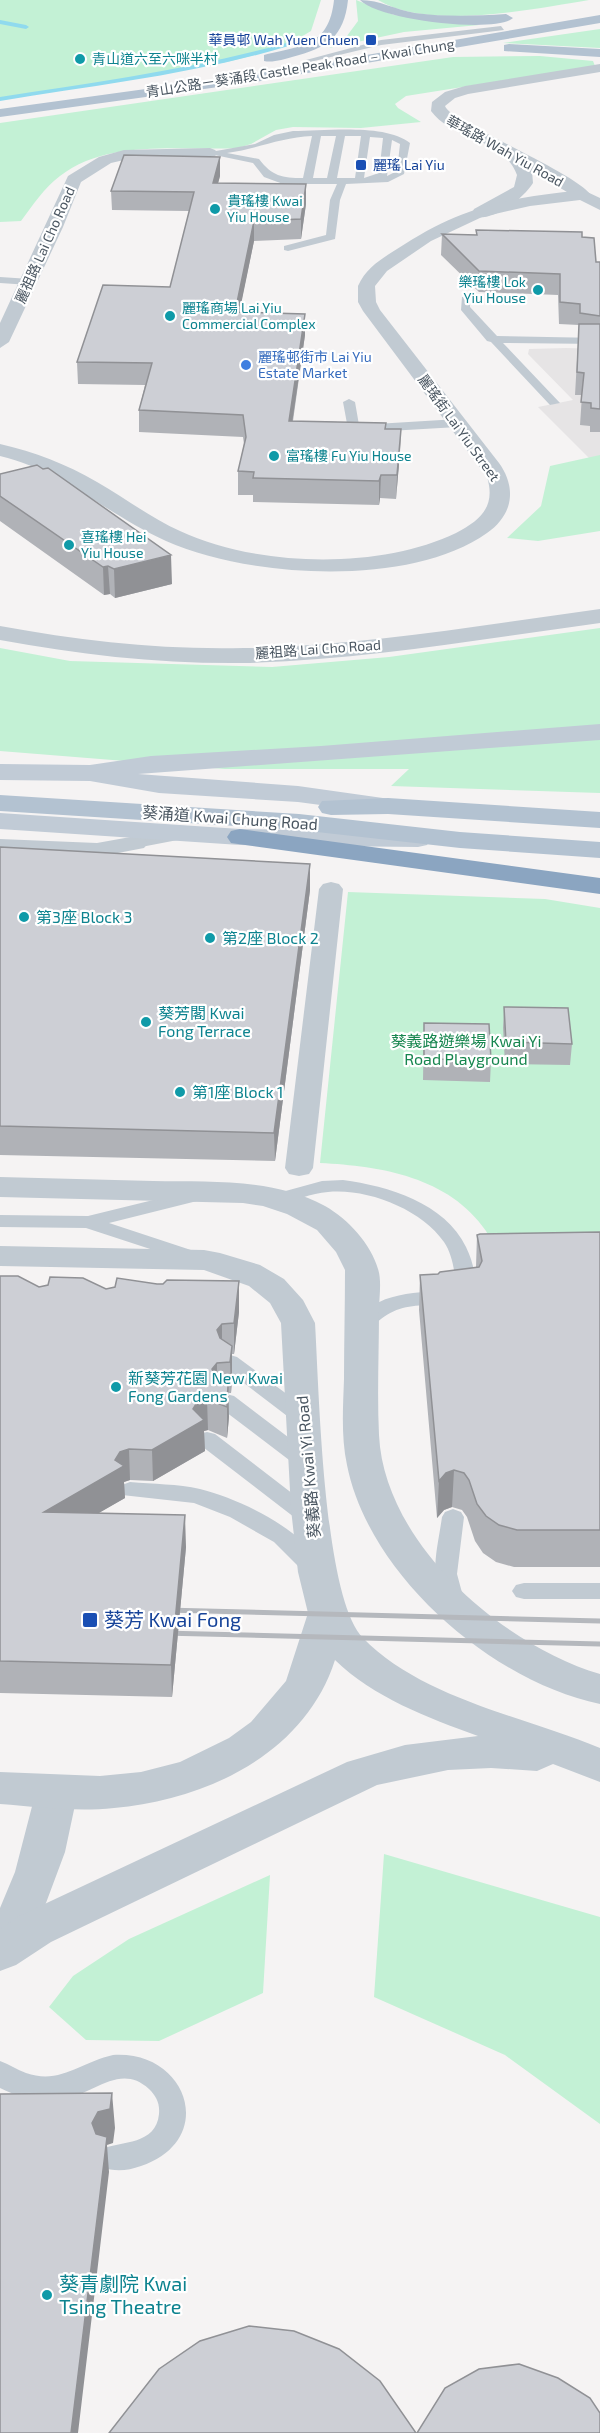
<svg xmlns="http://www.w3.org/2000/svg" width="600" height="2433" font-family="'Exo 2','Noto Sans TC',sans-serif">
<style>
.education{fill:#e6e4e5}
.green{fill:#c3f1d5}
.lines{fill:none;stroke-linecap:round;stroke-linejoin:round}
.stream{fill:#90daee;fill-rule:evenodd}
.service{fill:#c1cad2;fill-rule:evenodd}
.pedestrian{fill:#c1cad2;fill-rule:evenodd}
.minor{fill:#c1cad2;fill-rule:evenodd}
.tertiary{fill:#c1cad2;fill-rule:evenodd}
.secondary{fill:#c1cbd6;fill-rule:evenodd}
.primary{fill:#b3c2d1;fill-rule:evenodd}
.motorway{fill:#8ba5c1;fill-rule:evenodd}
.rail{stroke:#b5b8bd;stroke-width:5}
.wall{fill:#b0b2b7}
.shaded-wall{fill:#909195}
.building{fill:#cdcfd5;stroke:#909195;stroke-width:1.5}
.transit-dot{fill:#1a4fb4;stroke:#fff;stroke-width:2}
.culture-dot{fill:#0f9aa8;stroke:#fff;stroke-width:2}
.shop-dot{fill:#3f7fe0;stroke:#fff;stroke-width:2}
.labels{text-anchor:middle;stroke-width:4.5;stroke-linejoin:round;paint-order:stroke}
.far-transit-label{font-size:14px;fill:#164399;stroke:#fff;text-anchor:end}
.far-culture-label{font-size:14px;fill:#0d838f;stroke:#fff;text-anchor:start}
.far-street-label{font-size:14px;fill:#4a5661;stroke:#fff}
.far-shop-label{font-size:14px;fill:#366cbe;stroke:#fff;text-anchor:start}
.street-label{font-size:16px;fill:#4a5661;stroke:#fff}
.culture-label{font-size:16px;fill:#0d838f;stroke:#fff;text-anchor:start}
.park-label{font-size:16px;fill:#17864f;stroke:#fff}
.near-transit-label{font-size:20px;fill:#164399;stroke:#fff;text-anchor:start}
.near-culture-label{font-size:20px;fill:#0d838f;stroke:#fff;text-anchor:start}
</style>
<rect width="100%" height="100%" fill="#f5f3f3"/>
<!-- education -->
<path class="education" d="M 566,348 L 600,349 L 600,465 L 596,465 L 538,407 L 573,400 L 528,354 L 529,349 Z"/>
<!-- green -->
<path class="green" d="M 0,0 L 321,0 L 311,31 C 263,60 204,66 149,75 C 99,83 50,92 0,99 Z
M 356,0 L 394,15 L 470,22 L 479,25 L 404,32 L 329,48 L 344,40 L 358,21 Z
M 378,0 L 589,0 C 533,9 428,31 378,0 Z
M 600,29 L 600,48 L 503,43 Z
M 540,56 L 593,61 L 595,66 L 406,96 L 395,104 L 398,108 L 421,122 L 361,128 L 293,127 L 276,130 L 251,144 L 238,148 C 180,151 109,138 60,176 C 45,187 32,206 21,221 L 0,222 L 0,123 L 453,57 Z
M 600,455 L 600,531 L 538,541 L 507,538 L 541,506 L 550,466 Z
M 600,628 L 600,793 L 391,786 L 409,769 L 225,769 L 0,751 L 0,648 L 70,661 L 272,667 L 389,657 Z
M 348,892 L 545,899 L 600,908 L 600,1266 L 497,1266 C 494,1256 492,1240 486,1231 C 449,1177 381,1166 320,1163 Z
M 384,1854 L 600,1917 L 600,2124 L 505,2055 L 374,1997 Z
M 270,1875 L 263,1993 L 159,2041 L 86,2040 L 49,2007 L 73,1976 L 129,1939 Z"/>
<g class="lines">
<!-- stream -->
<path class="stream" d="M 0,20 L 26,25 L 29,27 L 26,29 L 0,24 Z
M 290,42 L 292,45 C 197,74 97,85 0,101 L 0,97 C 97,82 195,69 290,42 Z"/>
<!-- service -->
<path class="service" d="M 501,26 L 504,30 L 381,45 L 310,62 L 306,60 L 381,40 Z
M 293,131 C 324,131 385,123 410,143 L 404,174 L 388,182 L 346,184 L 340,200 L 335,239 L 288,251 L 284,250 L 284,246 L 326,235 L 330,200 L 337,184 L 283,184 L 264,177 L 253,163 L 205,153 L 255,144 L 274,135 ZM 312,136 L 303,178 C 282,178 272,176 259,159 L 227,153 C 257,149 282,137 312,136 ZM 321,136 L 336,136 L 327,178 L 313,178 ZM 345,136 L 361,136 L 355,178 L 337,178 ZM 370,137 L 383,138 L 379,173 L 364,178 ZM 392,140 L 400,144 L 397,171 L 387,176 Z
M 0,277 L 30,279 L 35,282 L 30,285 L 0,283 Z
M 462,297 L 470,297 L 470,307 L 497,336 L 600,338 L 600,344 L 503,343 L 560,403 L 550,405 L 491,342 L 487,341 L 461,310 Z
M 349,399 L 355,402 L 359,425 L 458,419 L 464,423 L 458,427 L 354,433 L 348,429 L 343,402 Z
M 182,830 L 188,832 L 190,835 L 188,838 L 136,848 L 128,843 L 136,838 Z
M 343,1180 C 388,1186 445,1203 466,1247 C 474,1263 476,1280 478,1297 L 475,1301 C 435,1312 401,1292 369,1331 L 355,1331 L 352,1326 C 375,1290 419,1292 457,1291 C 455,1275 453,1255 444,1242 C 421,1209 367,1188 328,1192 C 311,1193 294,1201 278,1205 L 268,1199 L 271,1195 L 322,1181 Z
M 198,1189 L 205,1191 L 208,1195 L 205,1199 L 109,1223 L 203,1254 L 206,1258 L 203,1262 L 196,1264 L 86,1228 L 0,1227 L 0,1215 L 88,1216 Z
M 230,1355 L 237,1357 L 311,1412 L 314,1417 L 311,1422 L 295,1422 L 223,1367 L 220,1362 L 223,1357 Z
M 226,1394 L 234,1396 L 313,1456 L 316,1461 L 313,1466 L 305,1468 L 297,1466 L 218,1406 L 215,1401 L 218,1396 Z
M 207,1432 L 215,1434 L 319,1514 L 322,1519 L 319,1524 L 311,1527 L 303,1524 L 199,1444 L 196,1439 L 199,1434 Z
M 130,1482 C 153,1484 178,1484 200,1489 C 241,1499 303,1530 324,1567 L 321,1573 L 313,1575 L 305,1573 L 274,1542 L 230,1517 L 194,1503 L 122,1495 L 119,1490 L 122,1485 Z
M 453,1509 L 461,1512 L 464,1517 L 457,1574 L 464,1600 L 460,1606 L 452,1608 L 444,1606 C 428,1579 438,1546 442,1517 L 445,1512 Z
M 524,1583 L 600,1583 L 600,1599 L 524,1599 L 516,1597 L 512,1591 L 516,1585 Z
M 113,2055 C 188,2050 218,2140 141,2166 C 127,2171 115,2172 101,2167 L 97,2158 L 101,2149 C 122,2141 156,2145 159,2114 C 160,2103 156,2096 149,2089 C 120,2062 93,2095 63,2099 C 41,2102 20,2098 0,2088 L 0,2061 C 9,2064 17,2070 26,2073 C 60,2085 81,2062 113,2055 Z"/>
<!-- pedestrian -->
<path class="pedestrian" d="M 136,836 L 144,838 L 148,843 L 144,848 L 97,857 L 0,853 L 0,839 L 97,843 Z
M 331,882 L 339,884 L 343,889 L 313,1168 L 309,1174 L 299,1176 L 289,1174 L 285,1168 L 319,889 L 323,884 Z"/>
<!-- minor -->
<path class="minor" d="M 600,64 L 600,72 L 468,94 L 455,98 L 445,106 C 450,122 572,170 591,195 L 589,198 L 577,198 L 532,171 L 533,183 C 523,199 494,221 474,217 L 472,213 L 474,209 L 514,187 L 517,175 C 503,137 453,141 431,111 L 432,102 L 445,92 L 465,86 Z
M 210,148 L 215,150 L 218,153 L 215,156 L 124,160 L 111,163 L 81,182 L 63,227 L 9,342 L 0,348 L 0,323 L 68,176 L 99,157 L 124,150 Z
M 57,1775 L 72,1779 L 78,1791 L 65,1852 L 43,1911 L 16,1960 L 0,1965 L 0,1908 L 15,1872 L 36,1791 L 42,1779 Z"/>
<!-- tertiary -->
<path class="tertiary" d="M 583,190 L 600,198 L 600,210 L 580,200 L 530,206 L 482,217 L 431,241 L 387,271 L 375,286 L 376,302 L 380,310 L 499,463 C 517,488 513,515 487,533 C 409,588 249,578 166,541 C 108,515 63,471 0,456 L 0,444 C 35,452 66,464 97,482 C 125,498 151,518 180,531 C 257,567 379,570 456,533 C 481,520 496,506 487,477 L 363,311 L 358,302 L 358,286 C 366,268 381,259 397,249 C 462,206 507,198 583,190 Z
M 600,609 L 600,623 C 482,639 363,660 244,663 C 162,664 81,655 0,640 L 0,626 C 81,641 162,650 244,648 C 363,646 482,625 600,609 Z
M 0,1177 C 51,1178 102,1180 153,1181 C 210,1182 273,1178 325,1206 C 348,1219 371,1244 378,1269 C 382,1281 379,1298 379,1310 C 379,1352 377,1394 379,1435 C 384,1543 502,1645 600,1674 L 600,1704 C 493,1682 369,1576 347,1465 C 341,1437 343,1408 344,1379 C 344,1343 345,1306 345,1270 L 336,1252 L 317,1230 L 287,1214 L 263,1206 L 243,1203 L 0,1197 Z
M 0,1246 L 204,1250 L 220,1253 L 260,1265 L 284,1279 L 303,1300 L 315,1323 C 319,1386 323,1598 363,1638 C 421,1698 525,1717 600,1748 L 600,1782 L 553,1764 L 537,1771 L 491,1768 L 448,1770 L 377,1785 L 51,1942 L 16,1965 L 0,1971 L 0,1929 L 19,1916 L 347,1762 L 405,1745 L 478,1736 C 428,1718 373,1697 335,1660 C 305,1754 206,1800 114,1808 C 76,1812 38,1807 0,1804 L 0,1772 L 100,1776 L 141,1772 L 180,1762 L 229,1738 L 251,1722 L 286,1681 L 308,1613 L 298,1572 L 291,1509 L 281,1323 L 270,1303 L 249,1286 L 204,1270 L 0,1266 Z"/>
<!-- secondary -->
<path class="secondary" d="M 600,724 L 600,740 L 138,774 L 298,786 L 397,800 L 401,806 L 397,812 L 388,814 L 298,802 L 159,793 L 90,781 L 0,780 L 0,764 L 90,765 L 151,756 L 321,746 Z
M 0,813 L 240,829 L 418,831 L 427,833 L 431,839 L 427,845 L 418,847 L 240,845 L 0,829 Z"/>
<!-- primary -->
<path class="primary" d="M 334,0 L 348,0 C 344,37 327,48 292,57 C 284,59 273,63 264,61 L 264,55 C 303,45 329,46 334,0 Z
M 360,0 C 380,0 396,10 415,13 C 445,17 476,16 506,14 L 513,18 C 496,34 378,20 360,0 Z
M 600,15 L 600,23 L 255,82 L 0,117 L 0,109 L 255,74 Z
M 509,44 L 600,49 L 600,57 L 504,51 L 504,45 Z
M 0,795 L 299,814 L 460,832 L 600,842 L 600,858 L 460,848 L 299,830 L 0,811 Z
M 388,798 L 600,812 L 600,828 L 388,814 L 331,815 L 322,813 L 318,807 L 322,801 Z"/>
<!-- motorway -->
<path class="motorway" d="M 240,829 L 600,878 L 600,894 L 231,843 L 227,837 L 231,831 Z"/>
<!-- rail -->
<path class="rail" d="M 165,1610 L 600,1621
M 162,1633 L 600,1644"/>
</g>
<!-- wall -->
<path class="wall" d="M 220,157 L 220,176 L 218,183 L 306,204 L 301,239 L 254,241 L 239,312 L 305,335 L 293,421 L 386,423 L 386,429 L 400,452 L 396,499 L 380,498 L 379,505 L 253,502 L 253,495 L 238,495 L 238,471 L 244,444 L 243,437 L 139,432 L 139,410 L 145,385 L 78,384 L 77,362 L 170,287 L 189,211 L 112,210 L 111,191 Z
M 476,230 L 582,237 L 596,262 L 600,262 L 600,432 L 590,432 L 590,426 L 580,425 L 582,395 L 575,395 L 579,325 L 559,324 L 558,295 L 479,292 L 441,255 L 442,234 L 476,235 Z
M 0,474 L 172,584 L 115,598 L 110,594 L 104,595 L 0,521 Z
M 0,847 L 310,864 L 310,890 L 275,1161 L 0,1155 Z
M 504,1007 L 572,1044 L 570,1065 L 505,1064 L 503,1028 Z
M 424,1023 L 491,1060 L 490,1082 L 423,1080 Z
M 600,1232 L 600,1567 L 514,1567 L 496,1562 L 483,1553 L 475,1541 L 467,1517 L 462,1510 L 452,1507 L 444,1510 L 437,1518 L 419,1310 L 420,1275 L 438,1274 L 476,1267 L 477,1235 Z
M 0,1276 L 39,1287 L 106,1289 L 157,1284 L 239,1281 L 239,1312 L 234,1354 L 232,1354 L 232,1377 L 231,1393 L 229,1393 L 229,1417 L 227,1438 L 208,1430 L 204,1431 L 205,1451 L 153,1481 L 130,1480 L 124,1482 L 125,1498 L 98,1513 L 186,1547 L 172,1697 L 0,1693 Z"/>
<!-- shaded-wall -->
<path class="shaded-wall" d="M 220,157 L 220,176 L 213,202 L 213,183 Z
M 306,184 L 306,204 L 301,239 L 301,219 Z
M 254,221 L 254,241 L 235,334 L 235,312 Z
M 305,314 L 305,335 L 289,444 L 289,421 Z
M 401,429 L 400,452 L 396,499 L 397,475 Z
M 381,475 L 380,498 L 379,505 L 379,481 Z
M 171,555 L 172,584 L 115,598 L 114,569 Z
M 108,566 L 110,594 L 104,595 L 103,567 Z
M 310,864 L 310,890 L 275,1161 L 274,1133 Z
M 239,1281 L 239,1312 L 234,1354 L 234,1323 Z
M 222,1324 L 222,1355 L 217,1330 Z
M 232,1346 L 232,1377 L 231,1393 L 230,1362 Z
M 217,1363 L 217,1394 L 212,1369 Z
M 228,1386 L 229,1417 L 227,1438 L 227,1407 Z
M 207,1399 L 208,1430 L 204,1431 L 205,1451 L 153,1481 L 152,1450 L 198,1401 Z
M 129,1449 L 130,1480 L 124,1482 L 125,1498 L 47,1543 L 44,1512 L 115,1460 L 120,1452 Z
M 454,1470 L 452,1507 L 444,1510 L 437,1518 L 439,1481 L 446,1473 Z
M 185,1515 L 186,1547 L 172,1697 L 171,1665 Z
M 112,2093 L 115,2128 L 113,2143 L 107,2145 L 109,2172 L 78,2433 L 71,2433 L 100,2147 L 92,2123 L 98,2112 Z"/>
<!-- building -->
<path class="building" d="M 124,155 L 220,157 L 213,183 L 306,184 L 301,219 L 254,221 L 235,312 L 305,314 L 289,421 L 386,423 L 385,429 L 401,429 L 397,475 L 381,475 L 379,481 L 253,478 L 254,472 L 238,471 L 246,437 L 243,415 L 139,410 L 152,363 L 77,362 L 103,285 L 170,287 L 194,192 L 111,191 Z
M 476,230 L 582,232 L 582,237 L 594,238 L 596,262 L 600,262 L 600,316 L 580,313 L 580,304 L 560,302 L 560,274 L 479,271 L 442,234 L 477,235 Z
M 579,324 L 600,324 L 600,409 L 591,408 L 591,403 L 581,402 L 584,373 L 577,372 Z
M 37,465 L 43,469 L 48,468 L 171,555 L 114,569 L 108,566 L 103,567 L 0,496 L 0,474 Z
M 0,847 L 310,864 L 274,1133 L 0,1126 Z
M 504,1007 L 568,1008 L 572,1044 L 506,1042 Z
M 424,1023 L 489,1024 L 491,1060 L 424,1059 Z
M 600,1232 L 600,1530 L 517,1530 L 499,1525 L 486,1516 L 477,1504 L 469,1480 L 464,1473 L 454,1470 L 446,1473 L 439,1481 L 420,1275 L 438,1274 L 440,1272 L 479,1267 L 482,1261 L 477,1235 L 480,1234 Z
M 0,1276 L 18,1276 L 39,1287 L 48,1285 L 50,1277 L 83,1278 L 106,1289 L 115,1287 L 117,1278 L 157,1284 L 163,1284 L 167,1280 L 239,1281 L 234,1323 L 222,1324 L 217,1330 L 220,1338 L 232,1346 L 230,1362 L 217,1363 L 212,1369 L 216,1377 L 228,1386 L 227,1407 L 207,1399 L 198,1401 L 193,1409 L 204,1420 L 152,1450 L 129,1449 L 120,1452 L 115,1460 L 124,1466 L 44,1512 L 185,1515 L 171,1665 L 0,1661 Z
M 112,2093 L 110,2109 L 98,2112 L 92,2123 L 96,2134 L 107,2137 L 71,2433 L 0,2433 L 0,2094 Z
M 249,2326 L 294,2331 L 339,2349 L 380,2381 L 416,2433 L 109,2433 L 159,2369 L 200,2341 Z
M 519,2364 L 558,2378 L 590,2398 L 600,2413 L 600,2433 L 417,2433 L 445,2388 L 479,2369 Z"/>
<!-- markers -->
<g class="transit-dot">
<rect x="365" y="34" width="12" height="12" rx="3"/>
<rect x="355" y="159" width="12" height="12" rx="3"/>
<rect x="82" y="1612" width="16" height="16" rx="3"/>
</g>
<g class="culture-dot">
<circle cx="80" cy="59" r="6"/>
<circle cx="215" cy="209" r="6"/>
<circle cx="538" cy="290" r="6"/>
<circle cx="170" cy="316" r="6"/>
<circle cx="274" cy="456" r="6"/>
<circle cx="69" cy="545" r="6"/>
<circle cx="24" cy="917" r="6"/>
<circle cx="210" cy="938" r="6"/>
<circle cx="146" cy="1022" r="6"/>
<circle cx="180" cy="1092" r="6"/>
<circle cx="116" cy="1387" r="6"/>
<circle cx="47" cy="2295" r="6"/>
</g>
<circle class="shop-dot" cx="246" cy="365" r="6"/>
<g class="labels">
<!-- far-transit labels -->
<g class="far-transit-label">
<text x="359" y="45">華員邨 Wah Yuen Chuen</text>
<text x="373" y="170" text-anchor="start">麗瑤 Lai Yiu</text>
</g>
<!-- far-culture labels -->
<g class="far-culture-label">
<text x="92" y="64">青山道六至六咪半村</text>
<text x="227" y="206">貴瑤樓 Kwai<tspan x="227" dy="16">Yiu House</tspan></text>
<text x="526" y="287" text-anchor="end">樂瑤樓 Lok<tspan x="526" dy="16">Yiu House</tspan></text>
<text x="182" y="313">麗瑤商場 Lai Yiu<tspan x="182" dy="16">Commercial Complex</tspan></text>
<text x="286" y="461">富瑤樓 Fu Yiu House</text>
<text x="81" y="542">喜瑤樓 Hei<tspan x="81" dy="16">Yiu House</tspan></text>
</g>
<!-- far-street labels -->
<g class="far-street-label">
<text transform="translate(300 68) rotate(-9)" y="5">青山公路－葵涌段 Castle Peak Road – Kwai Chung</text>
<text transform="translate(505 151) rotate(29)" y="5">華瑤路 Wah Yiu Road</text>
<text transform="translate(45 245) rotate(-66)" y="5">麗祖路 Lai Cho Road</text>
<text transform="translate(459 428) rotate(54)" y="5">麗瑤街 Lai Yiu Street</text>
<text transform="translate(318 649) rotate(-4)" y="5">麗祖路 Lai Cho Road</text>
</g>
<!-- far-shop labels -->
<g class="far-shop-label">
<text x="258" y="362">麗瑤邨街市 Lai Yiu<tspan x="258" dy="16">Estate Market</tspan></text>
</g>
<!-- street labels -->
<g class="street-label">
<text transform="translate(230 818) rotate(4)" y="6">葵涌道 Kwai Chung Road</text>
<text transform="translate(308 1467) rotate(-95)" y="6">葵義路 Kwai Yi Road</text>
</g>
<!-- culture labels -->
<g class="culture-label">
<text x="36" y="923">第3座 Block 3</text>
<text x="222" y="944">第2座 Block 2</text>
<text x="158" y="1019">葵芳閣 Kwai<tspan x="158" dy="18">Fong Terrace</tspan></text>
<text x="192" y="1098">第1座 Block 1</text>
<text x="128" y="1384">新葵芳花園 New Kwai<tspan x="128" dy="18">Fong Gardens</tspan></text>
</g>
<!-- park labels -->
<g class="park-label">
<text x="466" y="1047">葵義路遊樂場 Kwai Yi<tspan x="466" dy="18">Road Playground</tspan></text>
</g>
<!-- near-transit labels -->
<g class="near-transit-label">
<text x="104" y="1627">葵芳 Kwai Fong</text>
</g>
<!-- near-culture labels -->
<g class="near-culture-label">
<text x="59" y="2291">葵青劇院 Kwai<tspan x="59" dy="23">Tsing Theatre</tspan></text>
</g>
</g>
</svg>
